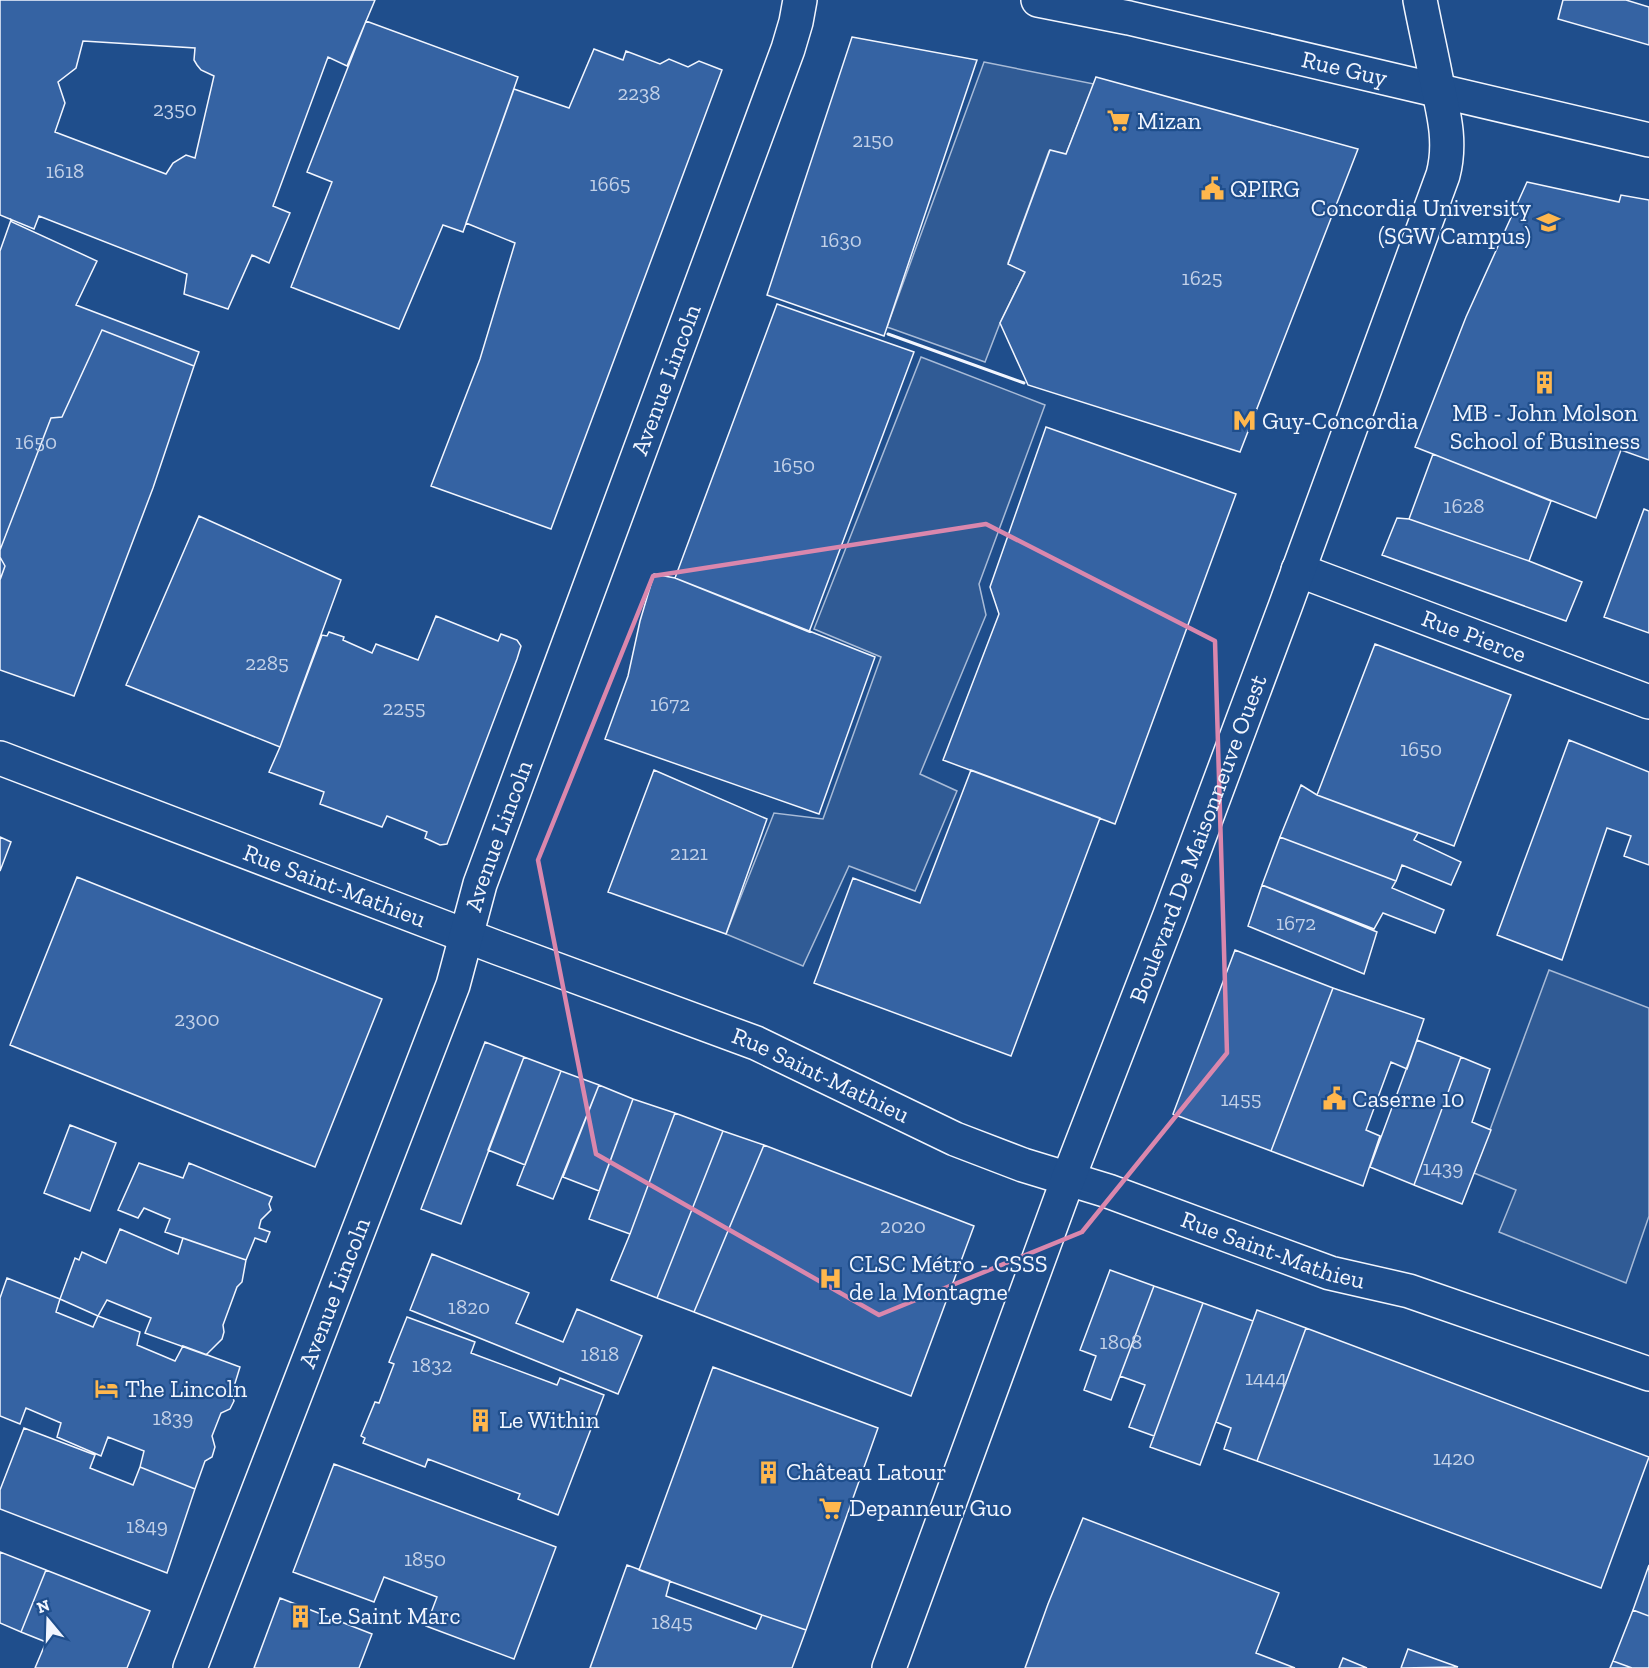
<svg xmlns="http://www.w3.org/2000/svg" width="1649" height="1668" font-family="'Zilla Slab',serif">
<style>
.parking{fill:#305b95;stroke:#a8bbd7;stroke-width:1.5}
.building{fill:#3563a3;stroke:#f2f6ff;stroke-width:1.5;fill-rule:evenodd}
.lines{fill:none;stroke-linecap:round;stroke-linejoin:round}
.street-casing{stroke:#f2f6ff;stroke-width:36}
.secondary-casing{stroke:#f2f6ff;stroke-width:36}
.street{stroke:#1f4e8c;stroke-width:33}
.secondary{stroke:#1f4e8c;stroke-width:33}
.wall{stroke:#f2f6ff;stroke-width:3}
.marked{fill:none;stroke:#da87ad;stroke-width:4.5;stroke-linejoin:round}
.labels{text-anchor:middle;stroke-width:4.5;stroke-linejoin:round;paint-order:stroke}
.number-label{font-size:21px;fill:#c3d1e8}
.street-label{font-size:24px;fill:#f2f6ff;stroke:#1f4e8c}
.poi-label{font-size:24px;fill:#f2f6ff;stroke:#1f4e8c;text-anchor:start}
</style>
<rect width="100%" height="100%" fill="#1f4e8c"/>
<!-- parking -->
<path class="parking" d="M 984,62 L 1094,84 L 1066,154 L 1049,151 L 1008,263 L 1025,272 L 1000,323 L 985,362 L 887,327 Z
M 921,357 L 1045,405 L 979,584 L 986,615 L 920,774 L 957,791 L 915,891 L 849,866 L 803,966 L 726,934 L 774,813 L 823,819 L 881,657 L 814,629 Z
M 1549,970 L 1649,1008 L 1649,1216 L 1626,1283 L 1499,1232 L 1516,1190 L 1474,1173 Z"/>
<!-- building -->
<path class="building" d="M 0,0 L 375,0 L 347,66 L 328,57 L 273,206 L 290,213 L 269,263 L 252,255 L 228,309 L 184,294 L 187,274 L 39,216 L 34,229 L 0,215 ZM 83,41 L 195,48 L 194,60 L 197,65 L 201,70 L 214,76 L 195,158 L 186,155 L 173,163 L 166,174 L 55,132 L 65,103 L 58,82 L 76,68 Z
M 1563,0 L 1626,0 L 1649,7 L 1649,45 L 1558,19 Z
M 366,21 L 518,77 L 463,232 L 443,225 L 399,329 L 291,287 L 332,182 L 307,172 Z
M 852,37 L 977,60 L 884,336 L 767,295 Z
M 594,49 L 623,60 L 626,51 L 660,64 L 669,59 L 688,67 L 699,61 L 722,70 L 551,529 L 431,486 L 480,359 L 515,243 L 466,223 L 514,89 L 569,108 Z
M 1096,77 L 1358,149 L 1240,452 L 1028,385 L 1000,323 L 1025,272 L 1008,264 L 1050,150 L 1066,154 Z
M 1527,182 L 1619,202 L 1621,195 L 1649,200 L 1649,460 L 1621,450 L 1596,518 L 1415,447 L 1466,317 Z
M 11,220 L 12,222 L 97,261 L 76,305 L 199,352 L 194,366 L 102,330 L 62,417 L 51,418 L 0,550 L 0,251 Z
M 777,304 L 914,352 L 809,632 L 675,578 Z
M 102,330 L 194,366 L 153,488 L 74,696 L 0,670 L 0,580 L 5,566 L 0,557 L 0,550 L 51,418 L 62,417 Z
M 1046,427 L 1236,494 L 1115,824 L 943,760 L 999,614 L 990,587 Z
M 1433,454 L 1551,501 L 1529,561 L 1409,519 Z
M 1644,509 L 1649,511 L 1649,633 L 1604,617 Z
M 199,516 L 341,580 L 280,747 L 126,685 Z
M 1397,518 L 1409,519 L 1529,561 L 1582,582 L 1566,621 L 1382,555 Z
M 0,557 L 5,566 L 0,580 Z
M 654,574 L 675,578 L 875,657 L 819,814 L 605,739 L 628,676 L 640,621 Z
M 436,616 L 498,641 L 501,634 L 517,640 L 521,646 L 517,659 L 447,844 L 440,845 L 425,838 L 427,832 L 387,816 L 382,827 L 320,804 L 324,792 L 269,772 L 280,747 L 322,635 L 327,636 L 329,632 L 344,637 L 343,640 L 372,653 L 376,644 L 418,660 Z
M 1375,644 L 1511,695 L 1454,846 L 1317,795 Z
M 1569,740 L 1649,772 L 1649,865 L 1624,856 L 1631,836 L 1607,828 L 1562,960 L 1497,935 Z
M 654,770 L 767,819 L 726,934 L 608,892 Z
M 971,770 L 1100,818 L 1011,1056 L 814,983 L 853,878 L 920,903 Z
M 1301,785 L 1317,795 L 1418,833 L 1414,840 L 1461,862 L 1451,885 L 1402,865 L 1396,881 L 1280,837 Z
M 0,837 L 11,842 L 0,871 Z
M 1280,837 L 1396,881 L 1392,888 L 1444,910 L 1435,933 L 1383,913 L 1374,929 L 1262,885 Z
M 77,877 L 382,999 L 315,1167 L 10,1045 Z
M 1262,885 L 1377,932 L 1364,974 L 1248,926 Z
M 1235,950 L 1333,988 L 1271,1151 L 1173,1114 Z
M 1333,988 L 1424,1019 L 1407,1069 L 1391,1062 L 1366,1130 L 1380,1136 L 1363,1186 L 1271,1151 Z
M 1417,1040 L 1461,1057 L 1414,1185 L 1370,1167 Z
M 485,1042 L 524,1057 L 461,1224 L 421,1209 Z
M 524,1057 L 561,1071 L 525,1165 L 488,1150 Z
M 1461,1057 L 1490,1069 L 1472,1122 L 1491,1130 L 1462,1204 L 1414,1185 Z
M 561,1071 L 599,1085 L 553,1199 L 517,1185 Z
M 599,1085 L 633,1099 L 599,1191 L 563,1177 Z
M 633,1099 L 675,1113 L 630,1234 L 589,1219 Z
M 675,1113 L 723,1131 L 657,1298 L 611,1280 L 630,1234 Z
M 70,1125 L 116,1143 L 90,1211 L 44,1193 Z
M 723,1131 L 764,1145 L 694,1312 L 657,1298 Z
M 764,1145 L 974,1226 L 911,1396 L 694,1312 Z
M 139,1163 L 183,1178 L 189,1163 L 272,1197 L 269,1204 L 271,1210 L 261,1220 L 259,1228 L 270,1232 L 266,1242 L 255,1238 L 246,1260 L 165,1232 L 170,1219 L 144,1208 L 138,1218 L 118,1210 Z
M 120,1229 L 178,1254 L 183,1238 L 246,1260 L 242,1282 L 237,1287 L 223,1325 L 224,1332 L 222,1339 L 206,1355 L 145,1333 L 151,1318 L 107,1300 L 98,1316 L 60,1299 L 75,1258 L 79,1260 L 82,1252 L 106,1263 Z
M 432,1254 L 529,1293 L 516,1323 L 563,1342 L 577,1309 L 642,1336 L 618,1394 L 410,1310 Z
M 1110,1270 L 1154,1286 L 1111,1400 L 1084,1390 L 1096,1356 L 1080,1350 Z
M 7,1278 L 60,1299 L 56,1312 L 93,1327 L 98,1316 L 140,1332 L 137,1345 L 175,1361 L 183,1346 L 240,1367 L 232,1393 L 234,1401 L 230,1409 L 221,1413 L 212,1436 L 215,1447 L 212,1457 L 205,1461 L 195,1489 L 140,1467 L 144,1451 L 108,1437 L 101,1456 L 57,1437 L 61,1423 L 26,1408 L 20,1424 L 0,1416 L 0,1298 Z
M 1154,1286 L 1203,1303 L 1154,1436 L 1129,1427 L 1145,1385 L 1120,1376 Z
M 1203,1303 L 1253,1321 L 1200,1465 L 1150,1447 Z
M 1257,1310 L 1306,1328 L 1257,1461 L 1224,1449 L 1231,1428 L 1216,1422 Z
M 407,1317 L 475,1342 L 471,1353 L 557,1385 L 560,1378 L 604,1395 L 558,1515 L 518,1499 L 520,1494 L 428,1459 L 425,1467 L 363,1443 L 365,1438 L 361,1436 L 375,1402 L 379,1403 L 394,1364 L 389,1362 Z
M 1306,1328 L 1649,1457 L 1601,1588 L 1257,1461 Z
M 713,1367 L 878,1428 L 806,1630 L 762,1615 L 639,1570 Z
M 24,1428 L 95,1455 L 90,1468 L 133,1485 L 140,1467 L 195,1489 L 167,1573 L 0,1509 L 0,1490 Z
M 334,1464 L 556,1547 L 514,1659 L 426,1626 L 437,1597 L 384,1577 L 374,1602 L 293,1572 Z
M 1083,1518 L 1279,1593 L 1256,1653 L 1295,1668 L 1025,1668 L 1048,1604 Z
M 0,1552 L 46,1570 L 21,1632 L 0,1623 Z
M 627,1565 L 670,1581 L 666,1596 L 756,1629 L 762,1615 L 806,1630 L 792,1668 L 590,1668 Z
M 1649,1565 L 1649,1616 L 1633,1610 Z
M 46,1570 L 150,1611 L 127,1668 L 35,1668 L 46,1642 L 21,1632 Z
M 280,1598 L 372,1634 L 359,1668 L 254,1668 Z
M 1633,1610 L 1649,1616 L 1649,1668 L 1632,1668 L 1613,1661 Z
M 1408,1649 L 1458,1667 L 1401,1668 Z
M 1343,1658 L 1367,1668 L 1339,1668 Z
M 1613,1661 L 1632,1668 L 1610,1668 Z"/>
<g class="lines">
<defs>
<g id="street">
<path id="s1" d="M 1298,570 L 1649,702"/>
<path id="s2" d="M 0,758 L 498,948 L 756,1043 L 955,1139 L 1023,1165 L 1108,1191 L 1330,1273 L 1409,1291 L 1649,1374"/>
<path id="s3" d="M 190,1668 L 453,985 L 480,884 L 788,49 L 796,22 L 800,0"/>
</g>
<g id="secondary">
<path id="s4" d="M 1038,0 L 1129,18 L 1649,140"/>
<path id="s5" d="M 889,1668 L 1068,1179 L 1170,915 L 1285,607 L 1443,175 C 1452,141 1443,111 1436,78 C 1431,52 1425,26 1420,0"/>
</g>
</defs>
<!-- street casing -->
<use href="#street" class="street-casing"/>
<!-- secondary casing -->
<use href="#secondary" class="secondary-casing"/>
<!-- street -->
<use href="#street" class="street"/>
<!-- secondary -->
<use href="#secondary" class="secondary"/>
<!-- wall -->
<path class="wall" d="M 888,334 L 1024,383"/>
</g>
<!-- marked area -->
<path class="marked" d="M 986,524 L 1215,641 L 1227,1053 L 1082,1232 L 879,1315 L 596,1154 L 538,860 L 653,576 Z"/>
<!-- icons -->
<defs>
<symbol id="supermarket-bare" viewBox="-9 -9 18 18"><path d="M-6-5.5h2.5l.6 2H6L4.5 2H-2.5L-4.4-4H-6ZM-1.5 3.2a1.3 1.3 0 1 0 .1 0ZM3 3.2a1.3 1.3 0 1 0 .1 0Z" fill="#ffb74d" stroke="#1f4e8c" stroke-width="2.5" paint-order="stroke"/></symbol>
<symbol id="civic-bare" viewBox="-9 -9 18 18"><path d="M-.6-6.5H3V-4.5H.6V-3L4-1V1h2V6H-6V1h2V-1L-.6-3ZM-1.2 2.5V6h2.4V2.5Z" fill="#ffb74d" stroke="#1f4e8c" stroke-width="2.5" paint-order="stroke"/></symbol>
<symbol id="university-bare" viewBox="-9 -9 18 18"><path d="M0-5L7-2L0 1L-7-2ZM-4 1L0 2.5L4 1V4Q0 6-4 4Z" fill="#ffb74d" stroke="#1f4e8c" stroke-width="2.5" paint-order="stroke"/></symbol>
<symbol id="building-bare" viewBox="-9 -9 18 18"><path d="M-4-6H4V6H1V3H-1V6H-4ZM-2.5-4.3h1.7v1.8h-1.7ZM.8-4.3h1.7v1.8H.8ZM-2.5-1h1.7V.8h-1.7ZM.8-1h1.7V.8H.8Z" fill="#ffb74d" stroke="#1f4e8c" stroke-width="2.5" paint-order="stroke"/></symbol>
<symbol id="metro-bare" viewBox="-9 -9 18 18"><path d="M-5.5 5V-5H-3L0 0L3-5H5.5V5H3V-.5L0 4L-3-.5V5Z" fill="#ffb74d" stroke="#1f4e8c" stroke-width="2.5" paint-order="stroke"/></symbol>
<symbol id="hospital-bare" viewBox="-9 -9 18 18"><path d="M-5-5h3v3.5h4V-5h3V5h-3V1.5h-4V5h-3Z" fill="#ffb74d" stroke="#1f4e8c" stroke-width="2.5" paint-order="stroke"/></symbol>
<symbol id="hotel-bare" viewBox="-9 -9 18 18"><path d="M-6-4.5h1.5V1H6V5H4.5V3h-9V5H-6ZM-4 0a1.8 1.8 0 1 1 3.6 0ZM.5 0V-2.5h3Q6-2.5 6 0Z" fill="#ffb74d" stroke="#1f4e8c" stroke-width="2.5" paint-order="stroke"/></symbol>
</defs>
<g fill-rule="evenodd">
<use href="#supermarket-bare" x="1102" y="104" width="33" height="33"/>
<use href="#civic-bare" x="1196" y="172" width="33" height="33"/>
<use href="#university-bare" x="1532" y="206" width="33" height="33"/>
<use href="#building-bare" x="1528" y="366" width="33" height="33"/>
<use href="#metro-bare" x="1228" y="404" width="33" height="33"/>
<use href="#civic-bare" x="1318" y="1082" width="33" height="33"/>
<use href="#hospital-bare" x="814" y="1262" width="33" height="33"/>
<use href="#hotel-bare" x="90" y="1372" width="33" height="33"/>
<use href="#building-bare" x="464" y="1404" width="33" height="33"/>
<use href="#building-bare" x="752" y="1456" width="33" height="33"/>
<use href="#supermarket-bare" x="814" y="1492" width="33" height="33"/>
<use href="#building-bare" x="284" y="1600" width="33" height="33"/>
</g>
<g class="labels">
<!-- number labels -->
<g class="number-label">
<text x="639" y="100">2238</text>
<text x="175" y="116">2350</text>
<text x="873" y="147">2150</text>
<text x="65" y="178">1618</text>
<text x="610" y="191">1665</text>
<text x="841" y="247">1630</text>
<text x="1202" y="285">1625</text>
<text x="36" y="449">1650</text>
<text x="794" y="472">1650</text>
<text x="1464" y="513">1628</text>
<text x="267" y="670">2285</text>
<text x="670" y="711">1672</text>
<text x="404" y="715">2255</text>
<text x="1421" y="756">1650</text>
<text x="689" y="860">2121</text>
<text x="1296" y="930">1672</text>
<text x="197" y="1026">2300</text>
<text x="1241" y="1106">1455</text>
<text x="1443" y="1175">1439</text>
<text x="903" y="1233">2020</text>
<text x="469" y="1314">1820</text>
<text x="1121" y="1349">1808</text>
<text x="600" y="1361">1818</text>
<text x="432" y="1372">1832</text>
<text x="1266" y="1385">1444</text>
<text x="173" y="1425">1839</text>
<text x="1454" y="1465">1420</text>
<text x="147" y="1533">1849</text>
<text x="425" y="1566">1850</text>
<text x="672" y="1629">1845</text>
</g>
<!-- street labels -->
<g class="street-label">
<text dy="8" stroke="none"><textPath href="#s4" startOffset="314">Rue Guy</textPath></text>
<text dy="8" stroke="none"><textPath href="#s3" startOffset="1374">Avenue Lincoln</textPath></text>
<text dy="8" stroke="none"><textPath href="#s1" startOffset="188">Rue Pierce</textPath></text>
<text dy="8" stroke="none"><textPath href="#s3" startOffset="888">Avenue Lincoln</textPath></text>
<text dy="8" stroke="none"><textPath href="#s5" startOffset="885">Boulevard De Maisonneuve Ouest</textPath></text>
<text dy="8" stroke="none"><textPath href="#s2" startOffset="358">Rue Saint-Mathieu</textPath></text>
<text dy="8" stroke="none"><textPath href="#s2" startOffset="880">Rue Saint-Mathieu</textPath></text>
<text dy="8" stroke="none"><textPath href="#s2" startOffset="1366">Rue Saint-Mathieu</textPath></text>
<text dy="8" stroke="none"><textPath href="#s3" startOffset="402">Avenue Lincoln</textPath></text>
</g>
<!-- poi labels -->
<g class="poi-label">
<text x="1137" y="129">Mizan</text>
<text x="1230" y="197">QPIRG</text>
<text x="1531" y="216" text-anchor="end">Concordia University<tspan x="1531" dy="28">(SGW Campus)</tspan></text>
<text x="1545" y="421" text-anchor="middle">MB - John Molson<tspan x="1545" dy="28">School of Business</tspan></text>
<text x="1262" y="429">Guy-Concordia</text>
<text x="1352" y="1107">Caserne 10</text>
<text x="849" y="1272">CLSC Métro - CSSS<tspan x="849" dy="28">de la Montagne</tspan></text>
<text x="125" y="1397">The Lincoln</text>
<text x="499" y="1428">Le Within</text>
<text x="786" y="1480">Château Latour</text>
<text x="849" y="1516">Depanneur Guo</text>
<text x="318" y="1624">Le Saint Marc</text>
</g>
</g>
<!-- north arrow -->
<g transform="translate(48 1620) rotate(341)" stroke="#1f4e8c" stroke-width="4.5" paint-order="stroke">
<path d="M0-4.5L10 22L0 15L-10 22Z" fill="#f2f6ff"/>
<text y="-9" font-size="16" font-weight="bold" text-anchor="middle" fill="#f2f6ff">N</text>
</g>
</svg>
